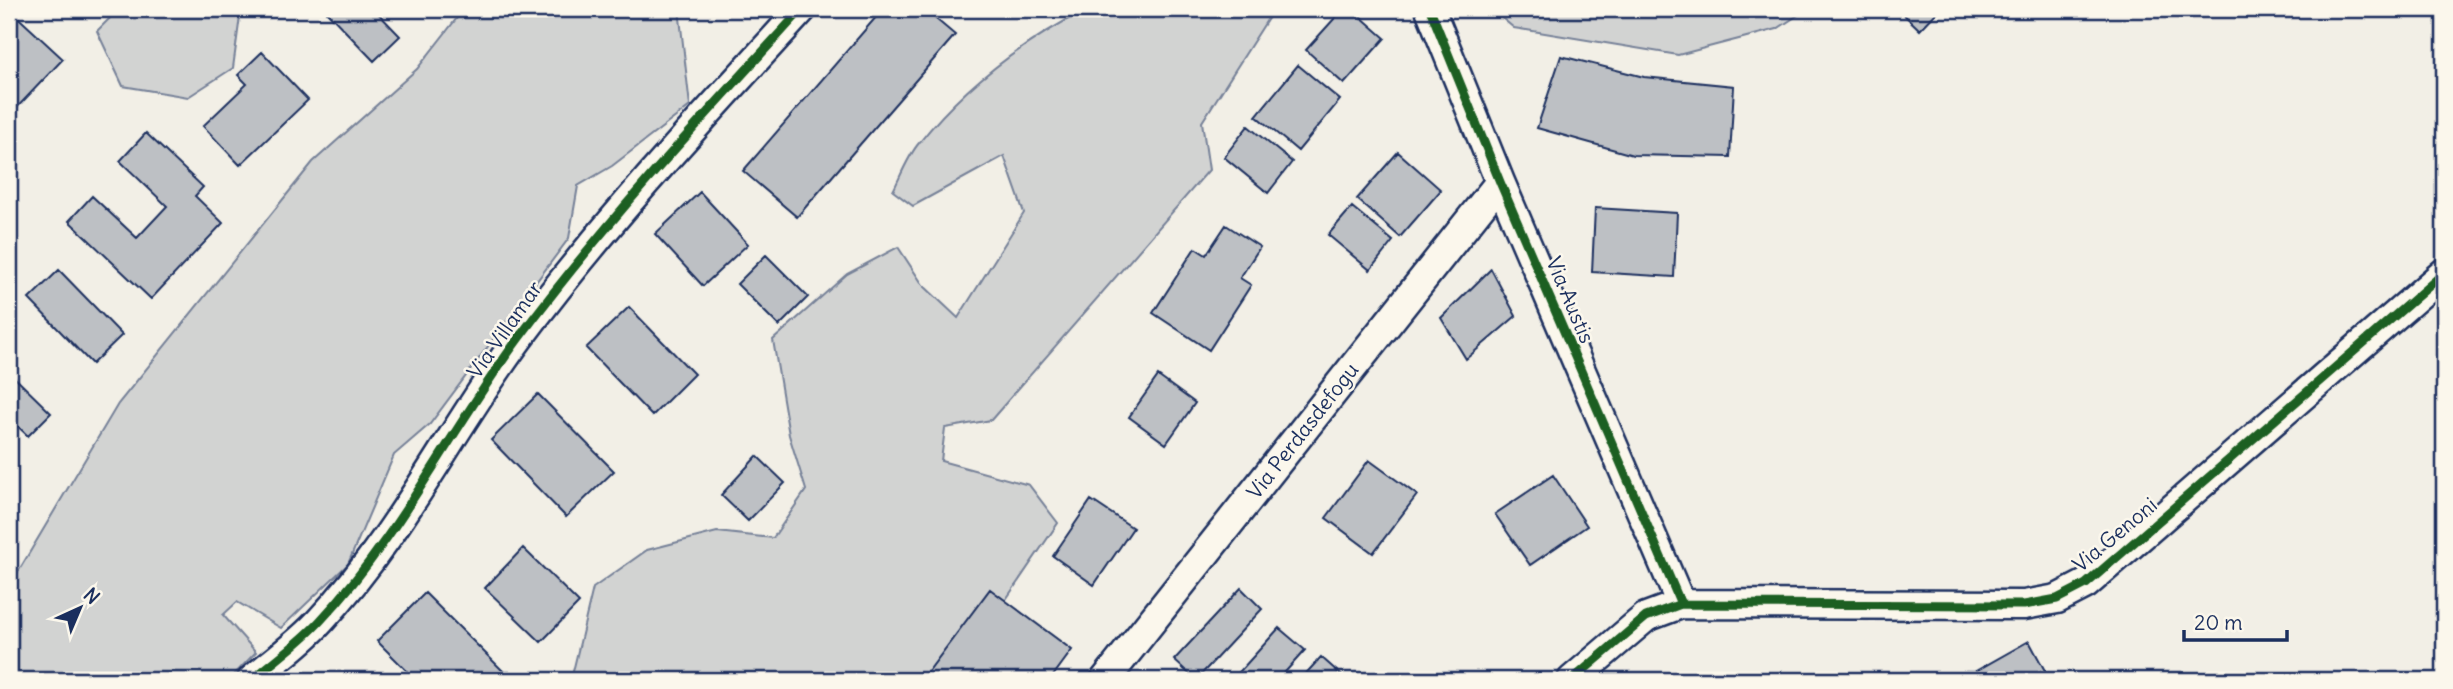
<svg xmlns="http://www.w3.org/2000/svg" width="2453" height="689" font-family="Delius,sans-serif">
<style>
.green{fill:#d2d3d2;stroke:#768198;stroke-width:2}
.building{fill:#bdc0c4;stroke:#1b2f5e;stroke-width:2}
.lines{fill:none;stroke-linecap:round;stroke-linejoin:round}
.street-casing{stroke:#1b2f5e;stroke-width:33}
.street{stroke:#fbf7ec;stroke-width:28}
.cycleway-casing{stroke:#fbf7ec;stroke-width:13}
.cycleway{stroke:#1b5e20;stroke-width:9}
.labels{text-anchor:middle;stroke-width:5;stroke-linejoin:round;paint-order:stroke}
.street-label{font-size:21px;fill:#1b2f5e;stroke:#fbf7ec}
</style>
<rect width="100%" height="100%" fill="#f2efe6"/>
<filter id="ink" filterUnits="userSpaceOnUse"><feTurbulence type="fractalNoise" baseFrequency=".0143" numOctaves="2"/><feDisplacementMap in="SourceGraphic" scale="14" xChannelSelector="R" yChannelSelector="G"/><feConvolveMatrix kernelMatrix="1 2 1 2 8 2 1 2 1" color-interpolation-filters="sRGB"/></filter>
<g filter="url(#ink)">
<!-- green -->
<path class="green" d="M 119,9 L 241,9 L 233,68 L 188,97 L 123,86 L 97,31 Z
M 464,9 L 679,9 L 690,106 L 612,166 L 578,186 L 569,238 L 430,424 L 394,455 L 348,564 L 281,628 L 237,602 L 223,615 L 256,652 L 229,680 L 9,680 L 9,587 L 118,404 L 313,162 L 417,69 Z
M 1087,9 L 1274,9 L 1202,122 L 1209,170 L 991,420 L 945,428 L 941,461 L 1029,485 L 1058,523 L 951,680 L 571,680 L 593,588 L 647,550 L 717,532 L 773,538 L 806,490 L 789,435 L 773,340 L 847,274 L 898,247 L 923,285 L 958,318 L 1024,213 L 1004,156 L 913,206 L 893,191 C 901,175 908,156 919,143 C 964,86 1023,42 1087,9 Z
M 1491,9 L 1807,9 L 1777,29 L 1678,55 L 1514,28 Z"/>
<!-- building -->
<path class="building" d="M 9,9 L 63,59 L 9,116 Z
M 328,9 L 374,9 L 400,36 L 374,61 L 326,11 Z
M 883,9 L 924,9 L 955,35 L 797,217 L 743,171 Z
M 1343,9 L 1352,9 L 1385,38 L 1344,84 L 1306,50 Z
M 1898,9 L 1940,9 L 1920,30 Z
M 262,52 L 308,100 L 240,165 L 203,126 L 247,84 L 238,75 Z
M 1561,56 L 1644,77 L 1734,86 L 1730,157 L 1633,155 L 1537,128 Z
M 1298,65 L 1340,100 L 1298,151 L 1256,116 Z
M 1248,126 L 1292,162 L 1268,193 L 1224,157 Z
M 146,133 L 203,187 L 195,196 L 223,223 L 151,299 L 69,221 L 92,196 L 137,238 L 167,206 L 120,161 Z
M 1398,152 L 1441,190 L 1400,237 L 1357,199 Z
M 700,192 L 748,244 L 703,286 L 655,234 Z
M 1352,207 L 1393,241 L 1370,270 L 1328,235 Z
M 1595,208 L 1677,213 L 1674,277 L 1592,272 Z
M 1226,225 L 1260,247 L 1240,278 L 1251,285 L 1209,350 L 1153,313 L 1195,248 L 1206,255 Z
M 766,255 L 808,297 L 779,326 L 737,284 Z
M 1491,269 L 1516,316 L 1466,359 L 1441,318 Z
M 59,270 L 122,335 L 92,364 L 29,299 Z
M 629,307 L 694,374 L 652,416 L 586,348 Z
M 9,372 L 51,413 L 28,436 L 9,418 Z
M 1158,376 L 1195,403 L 1166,444 L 1129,417 Z
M 538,394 L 614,471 L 566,517 L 491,440 Z
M 757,456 L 785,483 L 748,521 L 721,495 Z
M 1369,460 L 1417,495 L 1373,553 L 1326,518 Z
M 1553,475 L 1587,526 L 1530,565 L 1495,514 Z
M 1091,500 L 1133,528 L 1094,585 L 1053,556 Z
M 523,548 L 579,603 L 541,642 L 485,588 Z
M 1241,588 L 1262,609 L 1196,680 L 1174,660 Z
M 990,589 L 1072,650 L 1050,680 L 922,680 Z
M 425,593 L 512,680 L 416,680 L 377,641 Z
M 1279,628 L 1305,650 L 1278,680 L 1232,680 Z
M 2029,641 L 2050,680 L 1981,680 L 1976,671 Z
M 1321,657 L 1347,680 L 1300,680 Z"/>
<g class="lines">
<defs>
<path id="street" d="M 1430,9 L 1500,182 L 1681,604
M 252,680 C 275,660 299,644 320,621 C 399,537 450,431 518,339 C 605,222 704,116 802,9
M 1105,680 L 1500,182
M 1572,680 L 1646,617 L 1681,604 L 2024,605 L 2057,599 L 2086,584 L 2444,273"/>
</defs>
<!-- street casing -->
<use href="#street" class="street-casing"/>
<!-- street -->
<use href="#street" class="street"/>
<defs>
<path id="cycleway" d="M 1430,9 L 1500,182 L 1681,604
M 252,680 C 275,660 299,644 320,621 C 399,537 450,431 518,339 C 605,222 704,116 802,9
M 1572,680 L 1646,617 L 1681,604 L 2024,605 L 2057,599 L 2086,584 L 2444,273"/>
</defs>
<!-- cycleway casing -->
<use href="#cycleway" class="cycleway-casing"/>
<!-- cycleway -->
<use href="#cycleway" class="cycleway"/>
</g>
</g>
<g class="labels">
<!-- street labels -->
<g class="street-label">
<text transform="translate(1570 300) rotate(67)" y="7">Via Austis</text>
<text transform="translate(505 330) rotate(-55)" y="7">Via Villamar</text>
<text transform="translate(1303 431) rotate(-52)" y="7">Via Perdasdefogu</text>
<text transform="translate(2115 535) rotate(-40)" y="7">Via Genoni</text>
</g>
</g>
<!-- margin -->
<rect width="2453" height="689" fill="none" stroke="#fbf7ec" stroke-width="35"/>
<rect x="18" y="18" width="2418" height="654" fill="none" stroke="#1b2f5e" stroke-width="2.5" filter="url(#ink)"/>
<!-- north arrow -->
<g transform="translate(80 608) rotate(44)" stroke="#fbf7ec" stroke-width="5" paint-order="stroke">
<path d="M0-5L12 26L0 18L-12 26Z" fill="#1b2f5e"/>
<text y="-10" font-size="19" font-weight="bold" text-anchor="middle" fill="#1b2f5e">N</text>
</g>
<!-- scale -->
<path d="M2184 630v10h103v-10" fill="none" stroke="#1b2f5e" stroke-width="3.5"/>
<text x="2194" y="630" font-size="21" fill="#1b2f5e" stroke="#fbf7ec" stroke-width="5" paint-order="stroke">20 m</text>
</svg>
